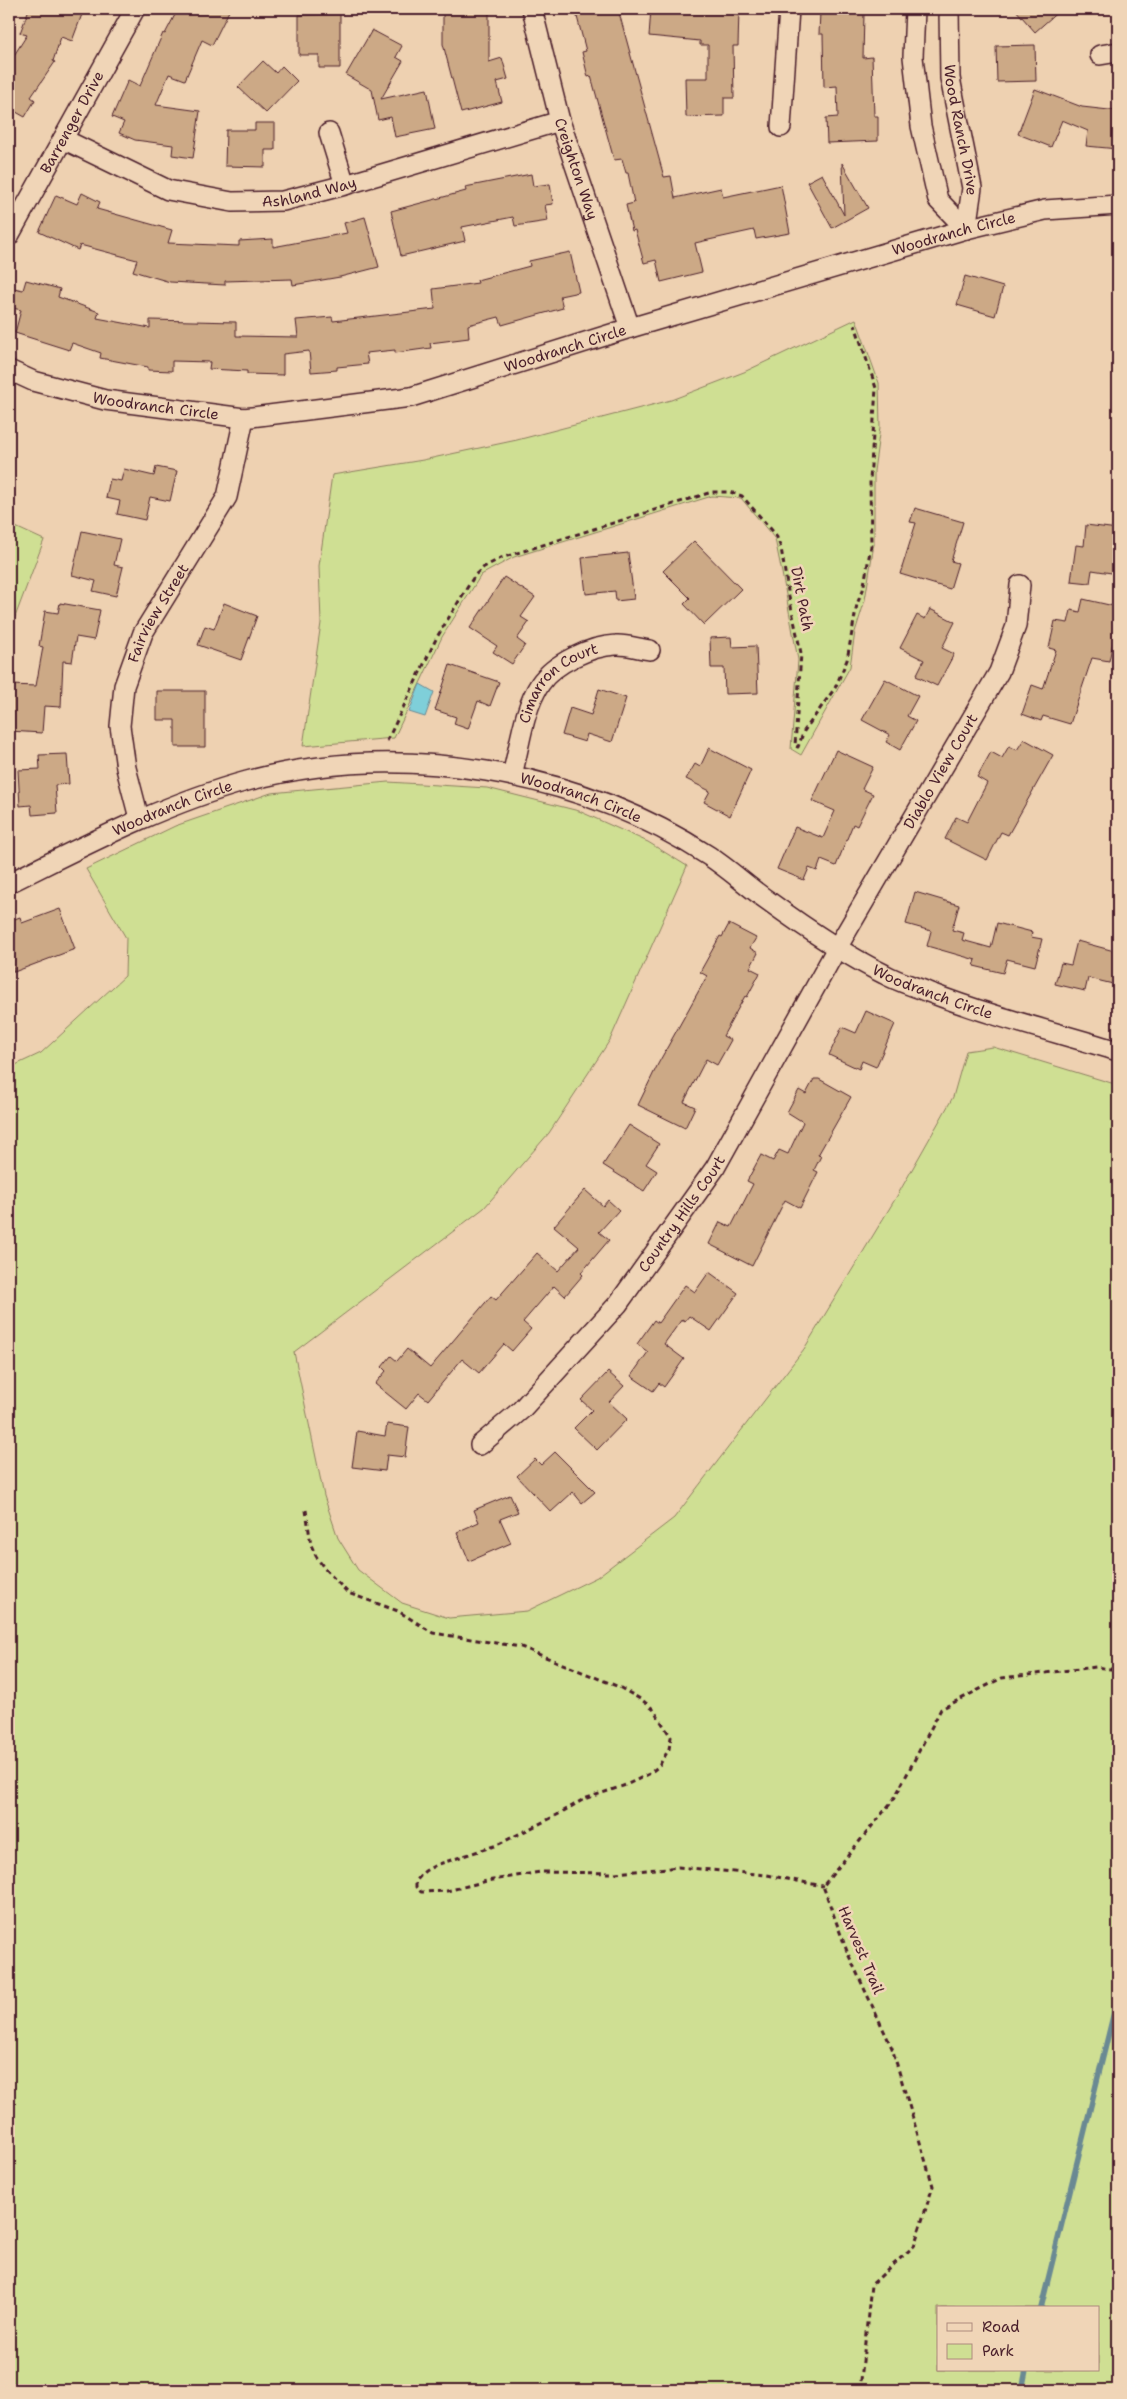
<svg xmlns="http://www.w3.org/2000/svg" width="1127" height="2399" font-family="'Shantell Sans',sans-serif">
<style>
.green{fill:#cfdf93;stroke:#8c7f5f;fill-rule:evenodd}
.water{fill:#7fcfd9;stroke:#6a8993}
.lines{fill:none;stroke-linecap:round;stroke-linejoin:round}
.stream{stroke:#6a8993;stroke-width:5.5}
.building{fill:#cca986;stroke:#4a1f2b}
.minor-casing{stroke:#4a1f2b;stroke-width:22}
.path{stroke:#4a1f2b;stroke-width:3;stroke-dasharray:5 4;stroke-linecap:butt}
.minor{stroke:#f0d5b7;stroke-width:19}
.labels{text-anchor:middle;stroke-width:5;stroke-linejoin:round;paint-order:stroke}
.street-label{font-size:15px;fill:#4a1f2b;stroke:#f0d5b7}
</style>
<rect width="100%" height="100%" fill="#eed1b1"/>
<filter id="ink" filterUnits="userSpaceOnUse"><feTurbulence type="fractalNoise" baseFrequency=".02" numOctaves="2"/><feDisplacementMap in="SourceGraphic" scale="10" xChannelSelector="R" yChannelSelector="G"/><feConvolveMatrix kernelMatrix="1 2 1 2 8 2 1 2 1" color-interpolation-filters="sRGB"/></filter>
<g filter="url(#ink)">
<!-- green -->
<path class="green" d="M 856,319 L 879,383 L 880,427 L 874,471 L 874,544 L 865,600 L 855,632 L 850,667 L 801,755 L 791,749 L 798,660 L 782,573 L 775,539 L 741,498 L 712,496 L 514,557 L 481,575 L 442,637 L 394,738 L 303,746 L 321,623 L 319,566 L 332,475 L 423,460 L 517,440 L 671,400 L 744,372 Z
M 9,524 L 44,540 L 9,633 Z
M 388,782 L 487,788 L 579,811 L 648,842 L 687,866 L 610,1040 L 549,1133 L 484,1208 L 294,1352 L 324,1496 L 338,1538 L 358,1570 L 402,1603 L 449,1618 L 527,1611 L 597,1577 L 674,1518 L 804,1349 L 897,1196 L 953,1097 L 966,1051 L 993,1047 L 1118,1085 L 1118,2390 L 9,2390 L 9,1068 L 41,1053 L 125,976 L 126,938 L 86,869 L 175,826 L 271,793 ZM 938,2308 L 1098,2308 L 1098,2370 L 938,2370 Z"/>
<!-- water -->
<path class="water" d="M 420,684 L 434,692 L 425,717 L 409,712 Z"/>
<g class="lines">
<!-- stream -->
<path class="stream" d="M 1041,2308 L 1118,1996
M 1022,2390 L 1026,2370"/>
</g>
<!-- building -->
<path class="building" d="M 29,9 L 84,9 L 72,41 L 61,37 L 53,61 L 55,62 L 31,97 L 35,100 L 25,117 L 9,108 L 9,63 L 27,35 L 20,33 Z
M 178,9 L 230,9 L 212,45 L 202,40 L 185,80 L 169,74 L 156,105 L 200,111 L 193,158 L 172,155 L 173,145 L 135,140 L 119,133 L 124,122 L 112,117 L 128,80 L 140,86 L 163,33 L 165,34 Z
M 475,9 L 489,9 L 489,62 L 502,58 L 508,79 L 497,82 L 502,102 L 461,113 L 443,44 L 443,12 L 475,12 Z
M 575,9 L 618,9 L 664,177 L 671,176 L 675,198 L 721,188 L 723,197 L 781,185 L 790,233 L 756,239 L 754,230 L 695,243 L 702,272 L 661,282 L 656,260 L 644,263 L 635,230 L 632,231 L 626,205 L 634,203 L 628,173 L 626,173 L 622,159 L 614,160 L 591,76 L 588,77 L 582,52 L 586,51 Z
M 651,9 L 739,10 L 738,46 L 733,46 L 734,98 L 724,98 L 724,116 L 686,117 L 685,78 L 708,78 L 708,45 L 700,45 L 700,41 L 649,36 Z
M 1015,9 L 1061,9 L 1035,32 Z
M 820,12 L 864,13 L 863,58 L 872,57 L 874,116 L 878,116 L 878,141 L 827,143 L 826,118 L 838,117 L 837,86 L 824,87 L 823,34 L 819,34 Z
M 340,14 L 340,68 L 319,68 L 319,55 L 299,55 L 299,15 Z
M 372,30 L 402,46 L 396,57 L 403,61 L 381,99 L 427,89 L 435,129 L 395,137 L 391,117 L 378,120 L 372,90 L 346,75 Z
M 1035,45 L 1036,81 L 997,82 L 996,46 Z
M 263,61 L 276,73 L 282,66 L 297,81 L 266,113 L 238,87 Z
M 1035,89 L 1082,107 L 1118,111 L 1118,149 L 1086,146 L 1088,131 L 1062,120 L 1051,147 L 1018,134 Z
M 255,123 L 275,123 L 275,150 L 265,150 L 265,167 L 225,166 L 226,130 L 255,130 Z
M 842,163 L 868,208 L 832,228 L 807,182 L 822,174 L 844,215 Z
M 531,174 L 533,186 L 550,184 L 553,204 L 545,205 L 548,221 L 515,226 L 513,217 L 462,227 L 465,241 L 401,256 L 391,211 L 466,191 L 465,187 Z
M 82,193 L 100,202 L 97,209 L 172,230 L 168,243 L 239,246 L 239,241 L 273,239 L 273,247 L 347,233 L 344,223 L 365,217 L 379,267 L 340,277 L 293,285 L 292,279 L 225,281 L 225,285 L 170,282 L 133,271 L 137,260 L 80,245 L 78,250 L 39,232 L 56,195 L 77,204 Z
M 570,252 L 579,292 L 560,296 L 563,308 L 502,325 L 499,317 L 468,325 L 469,338 L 430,343 L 431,348 L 395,353 L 395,350 L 366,353 L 368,364 L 337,367 L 337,370 L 311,372 L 309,351 L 283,354 L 283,375 L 247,374 L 247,371 L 209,369 L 210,362 L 172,361 L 172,371 L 148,370 L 148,367 L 100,358 L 101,353 L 72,343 L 69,350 L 15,333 L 21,310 L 9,307 L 14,288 L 23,290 L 26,280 L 60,289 L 58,297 L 99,312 L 97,318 L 150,328 L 150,320 L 236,322 L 236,336 L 298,337 L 296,320 L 332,317 L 333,321 L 435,309 L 433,289 L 478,283 L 477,280 L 530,266 L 529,261 Z
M 965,276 L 1003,287 L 995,316 L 957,305 Z
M 156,467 L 177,471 L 170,501 L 150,497 L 145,520 L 117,514 L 120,501 L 106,498 L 110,479 L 121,481 L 124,469 L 154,476 Z
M 915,508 L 963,522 L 951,561 L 958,563 L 950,589 L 900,574 L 916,523 L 910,522 Z
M 1086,525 L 1118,529 L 1118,574 L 1092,570 L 1090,583 L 1071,581 L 1076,545 L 1084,546 Z
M 82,531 L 120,539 L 114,565 L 123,567 L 116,596 L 93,591 L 96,581 L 72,575 Z
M 694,541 L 741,589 L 704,625 L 684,604 L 690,598 L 663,571 Z
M 628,553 L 634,599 L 616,601 L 615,591 L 586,594 L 582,558 Z
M 504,577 L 535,597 L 521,617 L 529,622 L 517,639 L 525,645 L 512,664 L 493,652 L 497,646 L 470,628 Z
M 1083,599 L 1118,607 L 1118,628 L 1116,628 L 1109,661 L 1092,658 L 1070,724 L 1043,716 L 1041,721 L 1022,714 L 1032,685 L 1043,689 L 1056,650 L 1049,648 L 1055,621 L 1068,623 L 1071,610 L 1080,612 Z
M 60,603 L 100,610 L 94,640 L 76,637 L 72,662 L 63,661 L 61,707 L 44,706 L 42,733 L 9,731 L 11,685 L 36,686 L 43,647 L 39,646 L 45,611 L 58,613 Z
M 224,603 L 257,616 L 241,660 L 198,645 L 205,626 L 214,629 Z
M 930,609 L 955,622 L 942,648 L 954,654 L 937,686 L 916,676 L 924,660 L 900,648 L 917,615 L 925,619 Z
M 731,637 L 732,647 L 756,646 L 758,693 L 725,694 L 724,668 L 711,668 L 710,638 Z
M 450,665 L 499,682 L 490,706 L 478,701 L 468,729 L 454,724 L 456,717 L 435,710 Z
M 885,679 L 918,696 L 907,716 L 916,721 L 900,750 L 886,742 L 890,735 L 862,720 Z
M 599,689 L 626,698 L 612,742 L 587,734 L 585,742 L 562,735 L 570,708 L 591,715 Z
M 157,691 L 205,691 L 205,747 L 175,747 L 175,720 L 157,720 Z
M 1024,739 L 1053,755 L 1008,835 L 1001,832 L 987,860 L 945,839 L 956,817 L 967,822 L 987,783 L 977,777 L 991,752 L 1002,758 L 1009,746 L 1017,750 Z
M 709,748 L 751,770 L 730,816 L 704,802 L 710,791 L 686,779 L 695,764 L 700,767 Z
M 836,750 L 873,767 L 862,789 L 873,794 L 857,826 L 853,824 L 836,866 L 821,860 L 817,871 L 809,868 L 804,880 L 777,869 L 795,827 L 823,838 L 835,811 L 812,801 Z
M 67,754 L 69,784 L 55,785 L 57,813 L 32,815 L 31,805 L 20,806 L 18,770 L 40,769 L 39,755 Z
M 915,892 L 959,905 L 952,930 L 964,933 L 962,940 L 991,948 L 997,923 L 1032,932 L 1031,937 L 1042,939 L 1035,966 L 1007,959 L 1003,973 L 974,966 L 976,960 L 927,946 L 931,931 L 906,924 Z
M 60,909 L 75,949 L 14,972 L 9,957 L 9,921 L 20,917 L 22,923 Z
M 729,924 L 756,938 L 750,948 L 758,953 L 750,968 L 760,973 L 747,997 L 745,996 L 723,1036 L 731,1040 L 717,1065 L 706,1059 L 684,1102 L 695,1107 L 685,1128 L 638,1105 L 658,1064 L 707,976 L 700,972 L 720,936 L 722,937 Z
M 1077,941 L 1118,952 L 1118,965 L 1113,984 L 1088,978 L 1085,991 L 1055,984 L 1061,963 L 1071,965 Z
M 866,1011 L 895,1024 L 876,1067 L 862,1061 L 859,1069 L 829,1055 L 842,1027 L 856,1033 Z
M 814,1079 L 819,1079 L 851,1097 L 818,1155 L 821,1156 L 814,1170 L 818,1172 L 800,1208 L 785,1200 L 752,1266 L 709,1244 L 720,1222 L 731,1227 L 753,1184 L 747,1181 L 761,1155 L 773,1161 L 779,1150 L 788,1154 L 803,1122 L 787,1112 L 799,1090 L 806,1094 Z
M 629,1125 L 659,1144 L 646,1164 L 657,1171 L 644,1191 L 603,1165 Z
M 585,1190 L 603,1206 L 608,1200 L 619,1210 L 599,1232 L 609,1240 L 581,1273 L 583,1275 L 565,1296 L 554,1286 L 523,1322 L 531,1329 L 512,1351 L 504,1344 L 479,1373 L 462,1359 L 428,1400 L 419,1393 L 406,1409 L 375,1384 L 386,1371 L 382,1367 L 391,1356 L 397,1361 L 407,1349 L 430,1368 L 491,1296 L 496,1300 L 537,1253 L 558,1271 L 579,1247 L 554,1226 Z
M 709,1272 L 738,1293 L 711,1331 L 689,1316 L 685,1321 L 682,1319 L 664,1344 L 684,1359 L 664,1387 L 659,1383 L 653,1391 L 631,1376 L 648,1352 L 637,1344 L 654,1320 L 658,1323 L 685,1285 L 695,1292 Z
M 608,1372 L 624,1386 L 609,1402 L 627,1419 L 597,1450 L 574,1428 L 592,1410 L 581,1400 Z
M 387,1424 L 409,1427 L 405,1457 L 387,1455 L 385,1471 L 352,1467 L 357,1431 L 385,1436 Z
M 555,1452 L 595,1492 L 582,1503 L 573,1492 L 551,1512 L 517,1476 L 535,1459 L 541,1465 Z
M 510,1495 L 518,1512 L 500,1519 L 511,1543 L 469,1561 L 457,1532 L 479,1522 L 474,1510 Z"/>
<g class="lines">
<defs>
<g id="minor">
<path id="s1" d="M 532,9 L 560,121 L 630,328"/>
<path d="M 915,9 L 913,57 L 921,126 L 938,200 L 966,229"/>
<path id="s2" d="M 949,9 L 950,78 L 972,188 L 966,229"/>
<path d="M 1100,55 L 1118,52"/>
<path d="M 781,127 L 789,9"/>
<path d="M 329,133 L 345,185"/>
<path id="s3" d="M 63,139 L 168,190 L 232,202 L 283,201 L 345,185 L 560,121"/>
<path id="s4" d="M 9,236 L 135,9"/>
<path id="s5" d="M 9,370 L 33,381 L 105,400 L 244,418 L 411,397 L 630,328 L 966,229 L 1045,210 L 1118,205"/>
<path id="s6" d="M 512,775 C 520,746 523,710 540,684 C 554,663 591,646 616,645 C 626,644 639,649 650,650"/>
<path id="s7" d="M 139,818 L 126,768 L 120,726 L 124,686 L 143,633 L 227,497 L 244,418"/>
<path id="s8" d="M 9,883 C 86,845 163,804 247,781 C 400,740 576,770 709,856 C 729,869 747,886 767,900 C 804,927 843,954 884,974 C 898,982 914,986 928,992 C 990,1016 1055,1032 1118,1051"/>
<path id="s9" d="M 480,1445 L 521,1410 L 618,1304 L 715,1168 L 837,948 L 999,672 L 1016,626 L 1020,585"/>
</g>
</defs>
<!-- minor casing -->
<use href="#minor" class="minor-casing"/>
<!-- path -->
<path class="path" d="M 387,741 L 437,637 L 459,601 L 475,575 L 484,567 L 501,558 L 712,492 L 730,492 L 742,496 L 776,535 L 781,548 L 789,597 L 801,653 L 795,746 L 798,747 L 804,731 L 835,688 L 847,660 L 857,604 L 863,590 L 871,546 L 870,481 L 876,388 L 855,325
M 306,1510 L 311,1545 L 316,1556 L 324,1568 L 348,1593 L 398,1611 L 433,1633 L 521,1647 L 619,1687 L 642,1700 L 653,1709 L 671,1737 L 669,1749 L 659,1766 L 649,1774 L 626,1785 L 584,1799 L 557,1815 L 497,1845 L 436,1865 L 425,1871 L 416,1881 L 416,1887 L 421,1892 L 447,1891 L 487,1881 L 540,1872 L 615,1873 L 678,1867 L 767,1875 L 823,1886
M 860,2390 L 871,2285 L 914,2246 L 933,2186 L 892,2048 L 848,1954 L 823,1886 L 894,1799 L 941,1709 L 1002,1678 L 1096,1667 L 1118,1670"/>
<!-- minor -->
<use href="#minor" class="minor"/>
</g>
</g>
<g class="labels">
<!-- street labels -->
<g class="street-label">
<text dy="5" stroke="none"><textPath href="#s4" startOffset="130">Barrenger Drive</textPath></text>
<text dy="5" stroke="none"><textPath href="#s2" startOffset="122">Wood Ranch Drive</textPath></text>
<text dy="5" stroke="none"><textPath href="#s1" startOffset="166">Creighton Way</textPath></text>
<text dy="5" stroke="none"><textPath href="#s3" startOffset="260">Ashland Way</textPath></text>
<text dy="5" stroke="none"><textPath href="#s5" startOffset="976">Woodranch Circle</textPath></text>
<text dy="5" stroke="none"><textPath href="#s5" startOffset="571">Woodranch Circle</textPath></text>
<text dy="5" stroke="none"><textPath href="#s5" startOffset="152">Woodranch Circle</textPath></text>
<text transform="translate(802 599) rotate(79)" y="5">Dirt Path</text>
<text dy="5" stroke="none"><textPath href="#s7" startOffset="215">Fairview Street</textPath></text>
<text dy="5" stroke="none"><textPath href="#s6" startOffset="109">Cimarron Court</textPath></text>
<text dy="5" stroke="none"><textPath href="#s9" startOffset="821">Diablo View Court</textPath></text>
<text dy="5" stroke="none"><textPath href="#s8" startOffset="599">Woodranch Circle</textPath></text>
<text dy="5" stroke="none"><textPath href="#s8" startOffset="180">Woodranch Circle</textPath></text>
<text dy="5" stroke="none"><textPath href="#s8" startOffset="1004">Woodranch Circle</textPath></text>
<text dy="5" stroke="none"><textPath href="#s9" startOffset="308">Country Hills Court</textPath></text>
<text transform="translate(861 1950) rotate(67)" y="5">Harvest Trail</text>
</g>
</g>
<!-- margin -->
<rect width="1127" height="2399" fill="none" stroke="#f0d5b7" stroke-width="30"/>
<rect x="15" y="15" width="1097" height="2369" fill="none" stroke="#4a1f2b" stroke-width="2" filter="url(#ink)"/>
<!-- legend -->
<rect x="937" y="2306" width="162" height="65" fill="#f0d5b7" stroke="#ae8c7f"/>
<rect x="947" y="2323" width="25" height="8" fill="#f0d5b7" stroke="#ae8c7f"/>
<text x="982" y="2332" font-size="15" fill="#4a1f2b">Road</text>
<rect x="947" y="2344" width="25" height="15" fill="#cfdf93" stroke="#ae8c7f"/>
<text x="982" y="2356" font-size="15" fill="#4a1f2b">Park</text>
</svg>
